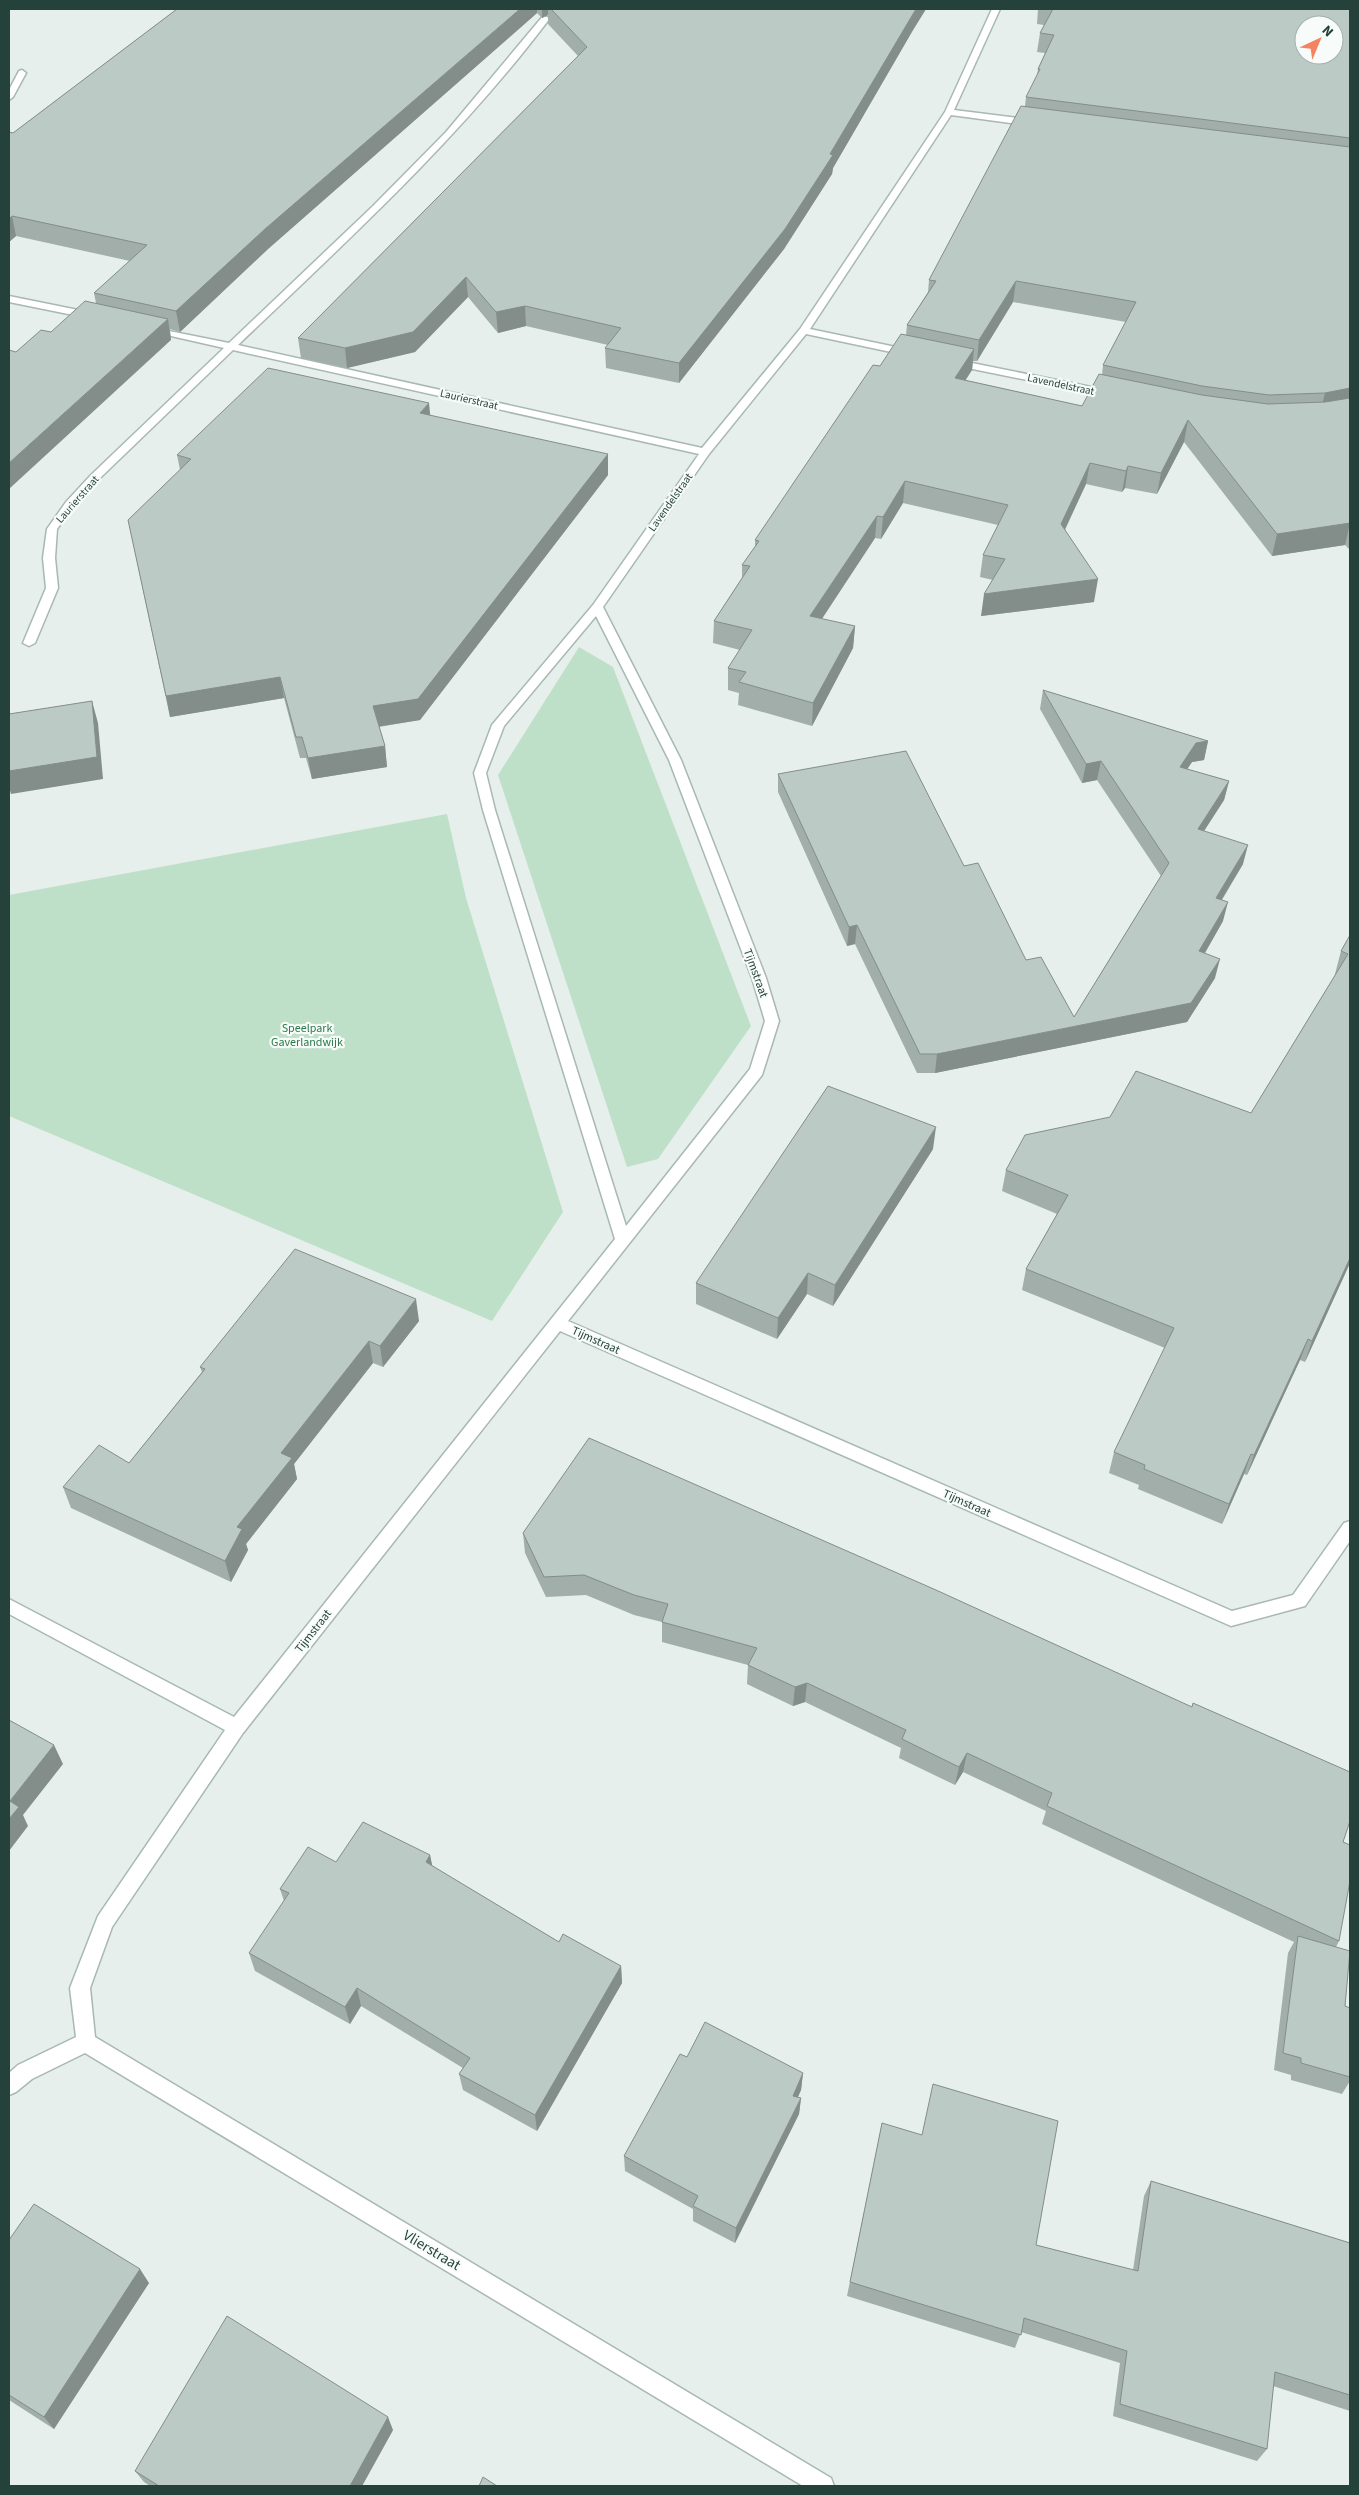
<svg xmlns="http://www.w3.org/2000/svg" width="1359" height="2495" font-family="'Source Sans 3',sans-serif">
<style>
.green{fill:#bfe0c8}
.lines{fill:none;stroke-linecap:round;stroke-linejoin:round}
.minor-casing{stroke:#a8b8b2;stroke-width:3}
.minor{fill:#fff;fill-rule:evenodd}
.wall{fill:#a1aea9;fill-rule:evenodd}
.shaded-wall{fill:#838d89}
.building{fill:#bbcac4;stroke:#838d89;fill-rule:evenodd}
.labels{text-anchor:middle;stroke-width:4.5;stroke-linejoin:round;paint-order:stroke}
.far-street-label{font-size:11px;fill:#24423a;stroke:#f7fbf9}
.street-label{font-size:12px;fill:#24423a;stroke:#f7fbf9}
.park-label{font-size:12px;fill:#2d7a4b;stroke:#f7fbf9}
.near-street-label{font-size:15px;fill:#24423a;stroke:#f7fbf9}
</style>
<rect width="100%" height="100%" fill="#e6efeb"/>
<!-- green -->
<path class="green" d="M 579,647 L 613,667 L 751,1026 L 658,1159 L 627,1167 L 498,775 Z
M 447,814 L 466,898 L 563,1212 L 492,1321 L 9,1116 L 9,895 Z"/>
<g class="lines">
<defs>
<path id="minor" d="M 992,9 L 1000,9 L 954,110 L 1034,120 L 1038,123 L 1034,126 L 951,115 L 810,329 L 910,350 L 915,353 L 910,356 L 806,334 L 709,454 L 603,607 L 681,760 L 766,978 L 779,1021 L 762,1075 L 568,1321 L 1232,1611 L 1293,1595 L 1344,1523 L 1350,1521 L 1350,1541 L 1305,1606 L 1231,1626 L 560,1331 L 243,1733 L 112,1927 L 90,1988 L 95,2037 L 831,2478 L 834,2486 L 803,2486 L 85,2053 L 32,2079 L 16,2092 L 9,2095 L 9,2073 L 18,2065 L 76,2037 L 70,1988 L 98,1916 L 225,1730 L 9,1614 L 9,1599 L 234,1717 L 615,1239 L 483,810 L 474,773 L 492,725 L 593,605 L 699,454 L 233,350 L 99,479 L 74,506 L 57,529 L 55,558 L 58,588 L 35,643 L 29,646 L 23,643 L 46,588 L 43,558 L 47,529 L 66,502 L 91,475 L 224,348 L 149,331 L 149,327 L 229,343 L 373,206 L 446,132 L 543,16 L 550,18 C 459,139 347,241 238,345 L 702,448 L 800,329 L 945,112 ZM 596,616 L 669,760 L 752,978 L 765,1021 L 750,1069 L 626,1226 L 495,810 L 486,773 L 504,726 Z
M 22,70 L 26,73 L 13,97 L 9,100 L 9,90 L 19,71 Z
M 9,296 L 93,313 L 98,316 L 93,319 L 9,302 Z
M 952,359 L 1111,391 L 1116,394 L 1111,397 L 948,364 L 947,362 Z"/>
</defs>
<!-- minor casing -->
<use href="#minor" class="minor-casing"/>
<!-- minor -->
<use href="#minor" class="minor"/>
</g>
<!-- wall -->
<path class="wall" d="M 177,9 L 926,9 L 913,30 L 833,168 L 832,174 L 784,249 L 679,383 L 606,368 L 605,348 L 608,345 L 526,326 L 498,333 L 468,297 L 415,352 L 347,368 L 301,358 L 298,338 L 578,56 L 548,24 L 548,15 L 542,18 L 537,13 L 268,249 L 180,332 L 170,329 L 171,340 L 16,352 L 51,332 L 96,303 L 94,293 L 130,261 L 16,236 L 9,242 L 9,132 L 13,133 Z
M 1038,9 L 1350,9 L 1350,550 L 1345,545 L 1272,556 L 1184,442 L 1157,494 L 1125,488 L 1122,492 L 1086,484 L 1065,530 L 1094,602 L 981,616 L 993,580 L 980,577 L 983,555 L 998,525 L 903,503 L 881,539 L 875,538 L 822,619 L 855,626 L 853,648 L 812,726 L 738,705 L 739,693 L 728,690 L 728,668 L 740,650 L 713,643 L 714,621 L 742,578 L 742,565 L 755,547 L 755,540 L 880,366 L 906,335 L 907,325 L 928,292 L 929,280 L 1025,106 L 1026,97 L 1037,76 L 1038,69 L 1045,53 L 1037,52 L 1040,33 L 1044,25 L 1037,24 ZM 1013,302 L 1126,322 L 1103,365 L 1102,375 L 1082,406 L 965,380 L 972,370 L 973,361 L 977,361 Z
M 430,415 L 608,475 L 420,720 L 379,727 L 385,746 L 387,767 L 312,779 L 306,758 L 300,758 L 284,698 L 170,717 L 128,520 L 180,470 L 177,455 Z
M 1043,690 L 1208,741 L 1204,760 L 1192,762 L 1187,769 L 1229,781 L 1224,800 L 1204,831 L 1243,864 L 1222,900 L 1223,921 L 1205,953 L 1215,978 L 1187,1022 L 935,1073 L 917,1073 L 855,944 L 847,946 L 778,792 L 778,774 L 964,866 L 1026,960 L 1074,1017 L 1161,876 L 1097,780 L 1082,783 L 1040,709 Z
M 1350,935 L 1350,1263 L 1305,1362 L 1300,1360 L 1247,1475 L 1244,1474 L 1222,1524 L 1138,1489 L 1139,1485 L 1109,1473 L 1114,1452 L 1165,1348 L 1022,1290 L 1026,1269 L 1057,1214 L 1002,1191 L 1006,1170 L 1251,1113 L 1336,974 L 1335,974 L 1341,951 Z
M 933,1149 L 833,1306 L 807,1294 L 777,1339 L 696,1304 L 696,1283 Z
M 419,1321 L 383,1367 L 373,1363 L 294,1464 L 297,1479 L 246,1544 L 248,1550 L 231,1582 L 71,1508 L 63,1487 L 129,1463 L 202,1372 L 200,1367 Z
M 523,1533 L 1343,1842 L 1339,1941 L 1336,1947 L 1345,2006 L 1350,2008 L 1350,2081 L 1342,2094 L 1291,2080 L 1291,2075 L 1274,2070 L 1288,1953 L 1294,1942 L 1042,1824 L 1046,1811 L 963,1772 L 955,1785 L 899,1758 L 901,1748 L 805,1702 L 793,1706 L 747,1684 L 748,1665 L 662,1642 L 662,1622 L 634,1615 L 586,1595 L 546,1597 L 525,1553 Z
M 430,1855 L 432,1866 L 559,1942 L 621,1966 L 622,1983 L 537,2131 L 463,2090 L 459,2074 L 463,2068 L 361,2006 L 350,2024 L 255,1971 L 249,1953 L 284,1901 L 280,1889 L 336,1862 Z
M 687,2057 L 803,2073 L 801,2090 L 798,2097 L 801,2098 L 799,2114 L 735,2243 L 693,2221 L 693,2209 L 625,2171 L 624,2156 Z
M 882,2123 L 1036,2245 L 1133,2270 L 1144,2196 L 1151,2181 L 1350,2243 L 1350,2411 L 1273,2386 L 1267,2449 L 1257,2461 L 1113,2416 L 1120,2363 L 1021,2332 L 1015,2348 L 847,2296 Z
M 9,2240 L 149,2283 L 54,2429 L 9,2400 Z
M 393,2430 L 362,2486 L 150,2486 L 144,2482 L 135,2471 Z"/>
<!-- shaded-wall -->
<path class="shaded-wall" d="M 520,9 L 537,9 L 537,13 L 268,249 L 180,332 L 176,311 L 265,229 Z
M 542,9 L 548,9 L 548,15 L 542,18 Z
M 916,9 L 926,9 L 913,30 L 833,168 L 832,174 L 784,249 L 679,383 L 679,363 L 830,154 Z
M 12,216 L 16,236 L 9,242 L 9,219 Z
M 466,277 L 468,297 L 415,352 L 347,368 L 345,348 Z
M 1016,281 L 1013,302 L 977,361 L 979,340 Z
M 525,306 L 526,326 L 498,333 L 496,312 Z
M 168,319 L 171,340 L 9,489 L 9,463 Z
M 974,349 L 972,370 L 953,400 L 955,378 Z
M 1350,388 L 1350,407 L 1320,414 L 1325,393 Z
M 429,403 L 431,423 L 420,413 Z
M 1188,420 L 1184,442 L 1157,494 L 1161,473 Z
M 608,454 L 608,475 L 420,720 L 375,727 L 373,706 Z
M 1090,463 L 1086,484 L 1057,546 L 1061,524 Z
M 1128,466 L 1125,488 L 1122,492 L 1126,471 Z
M 905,481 L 903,503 L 881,539 L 883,517 Z
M 877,516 L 875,538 L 809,638 L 810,616 Z
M 1350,523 L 1345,545 L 1272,556 L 1277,534 Z
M 1098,579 L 1094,602 L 981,616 L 984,594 Z
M 855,626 L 853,648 L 812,726 L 813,703 Z
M 280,677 L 284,698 L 170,717 L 166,696 Z
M 92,701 L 98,723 L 103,779 L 11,794 L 9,787 L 9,771 Z
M 1208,741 L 1204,760 L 1192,762 L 1176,786 L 1180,767 L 1196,743 Z
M 385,746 L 387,767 L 312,779 L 308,758 Z
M 1101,761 L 1097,780 L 1082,783 L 1086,764 Z
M 1229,781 L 1224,800 L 1193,848 L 1198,829 Z
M 1248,845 L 1243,864 L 1211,917 L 1216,898 Z
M 1228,902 L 1223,921 L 1195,970 L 1199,951 Z
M 857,925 L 855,944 L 847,946 L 849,927 Z
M 1220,959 L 1215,978 L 1187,1022 L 935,1073 L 937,1054 L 1191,1003 Z
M 936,1127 L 933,1149 L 833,1306 L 835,1285 Z
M 1350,1258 L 1350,1263 L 1305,1362 L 1312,1341 Z
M 808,1273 L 807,1294 L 777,1339 L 778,1318 Z
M 416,1299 L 419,1321 L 383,1367 L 380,1346 Z
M 1308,1339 L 1300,1360 L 1247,1475 L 1254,1455 Z
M 369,1341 L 373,1363 L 294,1464 L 297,1479 L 246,1544 L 248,1550 L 231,1582 L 225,1561 L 237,1527 L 281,1453 Z
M 1251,1454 L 1244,1474 L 1222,1524 L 1229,1504 Z
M 807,1683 L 805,1702 L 793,1706 L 795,1687 Z
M 54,1745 L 63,1764 L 23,1815 L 28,1826 L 9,1851 L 9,1819 L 10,1801 Z
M 967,1753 L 963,1772 L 955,1785 L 959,1767 Z
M 430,1855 L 434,1874 L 426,1862 Z
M 621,1966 L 622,1983 L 537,2131 L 535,2115 Z
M 357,1988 L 361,2006 L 350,2024 L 345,2007 Z
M 803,2073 L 801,2090 L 791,2112 L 793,2096 Z
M 801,2098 L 799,2114 L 735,2243 L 736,2228 Z
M 140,2269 L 149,2283 L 54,2429 L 44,2417 Z
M 388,2417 L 393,2430 L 362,2486 L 350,2486 Z"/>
<!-- building -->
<path class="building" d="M 177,9 L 520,9 L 265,229 L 176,311 L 94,293 L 147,245 L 12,216 L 9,219 L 9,132 L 13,133 Z
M 551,9 L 916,9 L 830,154 L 833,155 L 785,229 L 679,363 L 605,348 L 621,328 L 525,306 L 496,312 L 466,277 L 413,332 L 345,348 L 298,338 L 587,47 Z
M 1053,9 L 1350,9 L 1350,138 L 1026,97 L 1040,69 L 1038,69 L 1054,35 L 1040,33 ZM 1304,25 L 1334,25 L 1334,55 L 1304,55 Z
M 1021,106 L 1350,147 L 1350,388 L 1325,393 L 1269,395 L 1202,386 L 1103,365 L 1136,302 L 1016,281 L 979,340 L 907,325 L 936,281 L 929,280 Z
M 85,301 L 168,319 L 9,463 L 9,350 L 16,352 L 41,330 L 51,332 Z
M 901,334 L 974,349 L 955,378 L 1082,406 L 1099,374 L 1202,395 L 1268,404 L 1325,402 L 1350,398 L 1350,523 L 1277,534 L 1188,420 L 1161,473 L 1128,466 L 1126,471 L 1090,463 L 1061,524 L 1098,579 L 984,594 L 1005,559 L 983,555 L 1008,505 L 905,481 L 883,517 L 877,516 L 810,616 L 855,626 L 813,703 L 739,682 L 746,672 L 728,668 L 752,630 L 714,621 L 750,566 L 742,565 L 759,541 L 755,540 L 873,365 L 880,366 Z
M 268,368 L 429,403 L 420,413 L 608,454 L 418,699 L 373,706 L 385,746 L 308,758 L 302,737 L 296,737 L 280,677 L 166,696 L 128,520 L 191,459 L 177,455 Z
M 1043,690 L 1208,741 L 1196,743 L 1180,767 L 1229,781 L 1198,829 L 1248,845 L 1216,898 L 1228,902 L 1199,951 L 1220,959 L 1191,1003 L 937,1054 L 920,1054 L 857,925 L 849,927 L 778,774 L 906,751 L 964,866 L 978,863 L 1026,960 L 1041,957 L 1074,1017 L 1169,863 L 1101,761 L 1086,764 Z
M 92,701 L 97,757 L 9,771 L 9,714 Z
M 1350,935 L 1350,1258 L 1312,1341 L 1308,1339 L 1254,1455 L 1251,1454 L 1229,1504 L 1144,1469 L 1145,1465 L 1114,1452 L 1174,1328 L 1026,1269 L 1068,1195 L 1006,1170 L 1025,1135 L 1110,1117 L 1136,1071 L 1251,1113 L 1348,954 L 1341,951 Z
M 828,1086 L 936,1127 L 835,1285 L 808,1273 L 778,1318 L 696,1283 Z
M 295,1249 L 416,1299 L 380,1346 L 369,1341 L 281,1453 L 292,1458 L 237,1527 L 242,1529 L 225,1561 L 63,1487 L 99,1445 L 129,1463 L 205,1369 L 200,1367 Z
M 589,1438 L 936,1590 L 1192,1707 L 1193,1703 L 1350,1772 L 1350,1821 L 1343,1842 L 1350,1845 L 1350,1881 L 1339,1941 L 1047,1806 L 1052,1793 L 967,1753 L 959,1767 L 902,1739 L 906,1730 L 807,1683 L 795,1687 L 748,1665 L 757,1648 L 662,1622 L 668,1604 L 634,1595 L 584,1575 L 544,1577 L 523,1533 Z
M 9,1720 L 54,1745 L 10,1801 L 19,1807 L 9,1819 Z
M 363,1822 L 430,1855 L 426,1862 L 559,1942 L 563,1934 L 621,1966 L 535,2115 L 459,2074 L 470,2058 L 357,1988 L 345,2007 L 249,1953 L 289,1893 L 280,1889 L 308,1847 L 336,1862 Z
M 1298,1936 L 1350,1951 L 1345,2006 L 1350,2008 L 1350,2077 L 1301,2063 L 1301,2058 L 1283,2053 Z
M 705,2022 L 803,2073 L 793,2096 L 801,2098 L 736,2228 L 693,2206 L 698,2196 L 624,2156 L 680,2054 L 687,2057 Z
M 933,2084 L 1058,2121 L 1036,2245 L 1138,2271 L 1151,2181 L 1350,2243 L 1350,2395 L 1275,2372 L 1267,2449 L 1120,2404 L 1127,2351 L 1024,2318 L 1021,2335 L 850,2282 L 882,2123 L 922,2135 Z
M 34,2204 L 140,2269 L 44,2417 L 9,2395 L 9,2240 Z
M 227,2316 L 388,2417 L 350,2486 L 159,2486 L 135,2471 Z
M 483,2477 L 497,2486 L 479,2486 Z"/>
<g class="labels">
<!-- far-street labels -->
<g class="far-street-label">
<text transform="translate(1061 384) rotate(12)" y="4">Lavendelstraat</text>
<text transform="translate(469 399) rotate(13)" y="4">Laurierstraat</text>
<text transform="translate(77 499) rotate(-49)" y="4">Laurierstraat</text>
<text transform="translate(670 502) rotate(-55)" y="4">Lavendelstraat</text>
</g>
<!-- street labels -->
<g class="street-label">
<text transform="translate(756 973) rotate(70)" y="4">Tijmstraat</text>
<text transform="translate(596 1340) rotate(24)" y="4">Tijmstraat</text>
<text transform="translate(967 1503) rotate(24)" y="4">Tijmstraat</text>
<text transform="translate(313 1631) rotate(-52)" y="4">Tijmstraat</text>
</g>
<!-- park labels -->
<g class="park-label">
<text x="307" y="1032">Speelpark<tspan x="307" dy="14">Gaverlandwijk</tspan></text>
</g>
<!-- near-street labels -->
<g class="near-street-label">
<text transform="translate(432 2250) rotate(31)" y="5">Vlierstraat</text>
</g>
</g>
<!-- border -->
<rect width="1359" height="2495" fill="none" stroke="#24423a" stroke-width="20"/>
<!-- north arrow -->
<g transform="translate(1319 40) rotate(44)"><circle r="24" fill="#f7fbf9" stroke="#a3b1ad"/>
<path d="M0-4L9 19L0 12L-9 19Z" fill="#f4845f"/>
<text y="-8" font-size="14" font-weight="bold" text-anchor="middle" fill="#24423a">N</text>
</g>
</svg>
